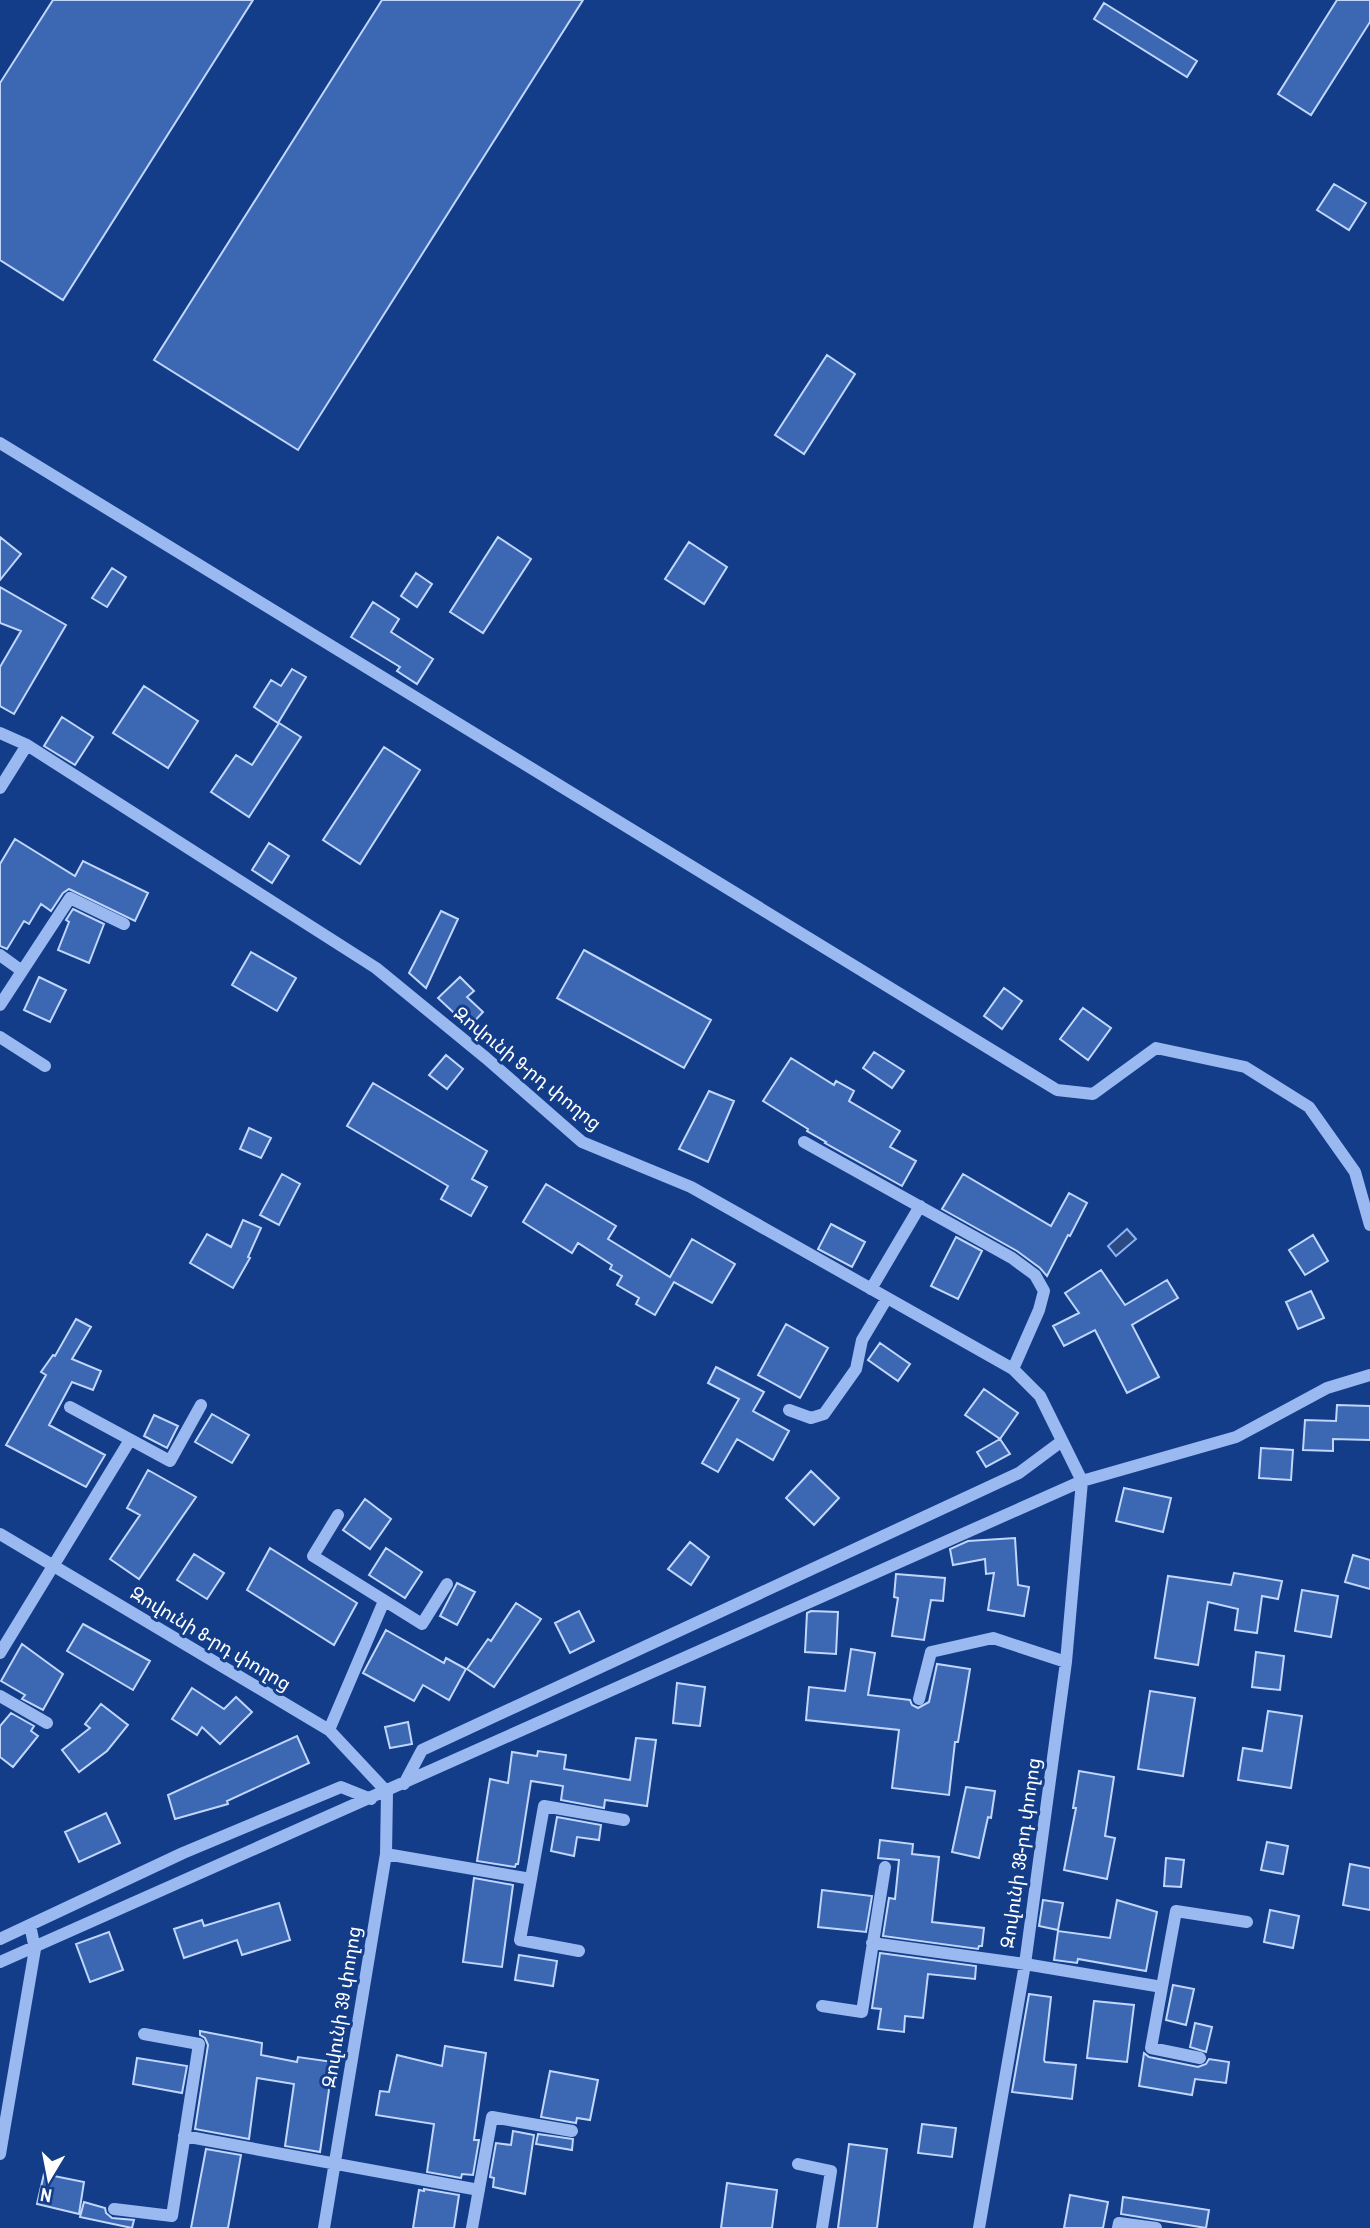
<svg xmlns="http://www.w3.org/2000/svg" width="1370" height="2228" font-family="'Archivo Narrow','Noto Sans Armenian',sans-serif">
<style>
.water{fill:#2b4a83;stroke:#8cb3f3;stroke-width:2}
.building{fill:#3c67b3;stroke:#c0d6fb;stroke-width:2}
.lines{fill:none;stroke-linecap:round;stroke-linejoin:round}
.minor{stroke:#9ab9f0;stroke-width:12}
.labels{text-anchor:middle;stroke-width:6;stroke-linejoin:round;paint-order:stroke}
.street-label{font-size:19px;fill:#fff;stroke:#133d89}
</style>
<rect width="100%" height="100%" fill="#133d89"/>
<!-- water -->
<path class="water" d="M 1127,1229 L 1136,1239 L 1116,1256 L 1108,1246 Z"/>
<!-- building -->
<path class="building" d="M 53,0 L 253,0 L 63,300 L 0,260 L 0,83 Z
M 382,0 L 583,0 L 298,450 L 154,360 Z
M 1337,0 L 1370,0 L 1370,22 L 1311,115 L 1278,94 Z
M 1104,3 L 1197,61 L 1187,77 L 1094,19 Z
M 1334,184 L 1366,203 L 1349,230 L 1317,210 Z
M 827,355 L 855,374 L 804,454 L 775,435 Z
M 0,537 L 21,554 L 0,580 Z
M 498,537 L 531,559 L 483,633 L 450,612 Z
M 689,542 L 727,567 L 704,604 L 665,579 Z
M 112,568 L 126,577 L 107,607 L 92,598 Z
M 416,573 L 432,584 L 417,607 L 401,596 Z
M 0,587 L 66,625 L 14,714 L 0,706 L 0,667 L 21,631 L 0,623 Z
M 373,602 L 399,619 L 391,632 L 433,659 L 417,684 L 397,671 L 400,667 L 351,637 Z
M 292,669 L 306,677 L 278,723 L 254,707 L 271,680 L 281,686 Z
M 144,686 L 198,721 L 168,768 L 113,733 Z
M 62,717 L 93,737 L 75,765 L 44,746 Z
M 279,723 L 301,737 L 249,817 L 211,792 L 236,755 L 252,765 Z
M 384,747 L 420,770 L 360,864 L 323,840 Z
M 15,839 L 75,876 L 83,861 L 148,893 L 135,921 L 69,889 L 63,893 L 51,911 L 41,904 L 29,924 L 24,921 L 7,949 L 0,946 L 0,864 Z
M 269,843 L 289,856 L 272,883 L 252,870 Z
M 73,909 L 104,924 L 89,963 L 58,950 L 69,922 L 66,920 Z
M 441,911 L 458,919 L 426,988 L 409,973 Z
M 584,950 L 711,1020 L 684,1068 L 557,998 Z
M 251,952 L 296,978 L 277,1011 L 232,985 Z
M 39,977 L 66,990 L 50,1022 L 24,1010 Z
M 460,977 L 474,991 L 467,997 L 483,1012 L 469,1027 L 438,998 Z
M 1004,988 L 1022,1001 L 1002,1029 L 984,1016 Z
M 1083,1008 L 1111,1028 L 1088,1060 L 1060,1039 Z
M 874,1052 L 904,1071 L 892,1088 L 863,1068 Z
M 446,1055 L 463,1069 L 447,1089 L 429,1075 Z
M 791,1058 L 834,1085 L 836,1081 L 854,1091 L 849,1101 L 900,1131 L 890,1147 L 916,1161 L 902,1186 L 825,1143 L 826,1142 L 807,1131 L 808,1129 L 763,1101 Z
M 373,1083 L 487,1151 L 472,1179 L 487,1187 L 471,1216 L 441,1199 L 448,1186 L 347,1126 Z
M 709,1091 L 734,1101 L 708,1162 L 679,1149 Z
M 249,1128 L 271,1138 L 261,1158 L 240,1149 Z
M 282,1174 L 300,1184 L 279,1225 L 260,1215 Z
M 963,1174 L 1051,1226 L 1069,1193 L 1087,1203 L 1070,1236 L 1068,1235 L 1047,1276 L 1040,1268 L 1017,1251 L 942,1209 Z
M 546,1184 L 616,1226 L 608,1239 L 670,1277 L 692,1239 L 735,1264 L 712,1303 L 674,1282 L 655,1315 L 636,1304 L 639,1298 L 617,1285 L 622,1276 L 610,1269 L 612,1265 L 578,1243 L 572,1253 L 523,1222 Z
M 243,1220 L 261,1228 L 248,1257 L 250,1258 L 233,1288 L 190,1263 L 207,1234 L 231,1247 Z
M 831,1224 L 865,1242 L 852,1267 L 818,1249 Z
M 1313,1235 L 1328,1261 L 1305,1275 L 1289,1250 Z
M 956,1237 L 982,1251 L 958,1299 L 931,1286 Z
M 1101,1270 L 1125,1305 L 1167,1280 L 1178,1298 L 1132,1325 L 1159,1377 L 1127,1393 L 1095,1330 L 1064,1346 L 1053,1326 L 1079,1313 L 1065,1293 Z
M 1311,1291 L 1324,1318 L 1298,1329 L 1286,1302 Z
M 76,1319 L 91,1327 L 72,1359 L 101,1371 L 93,1390 L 72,1382 L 49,1425 L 105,1455 L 86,1487 L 6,1445 L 46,1375 L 41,1372 L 53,1355 L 55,1356 Z
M 786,1324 L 828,1348 L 800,1398 L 758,1375 Z
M 880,1343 L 910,1364 L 898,1381 L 868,1360 Z
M 716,1367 L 764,1392 L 753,1411 L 789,1431 L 773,1460 L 737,1439 L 718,1472 L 702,1463 L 739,1399 L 708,1383 Z
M 984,1389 L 1018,1413 L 1000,1439 L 1010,1454 L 986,1467 L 977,1452 L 1000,1439 L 965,1415 Z
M 1337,1405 L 1370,1406 L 1370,1440 L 1333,1439 L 1333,1451 L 1303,1450 L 1305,1420 L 1336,1421 Z
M 212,1414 L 249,1435 L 232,1463 L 195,1442 Z
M 154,1415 L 178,1426 L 167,1448 L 144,1436 Z
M 1261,1448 L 1293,1450 L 1291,1480 L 1259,1478 Z
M 148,1470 L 196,1497 L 139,1579 L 110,1559 L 140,1515 L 127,1508 Z
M 811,1471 L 839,1498 L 814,1525 L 786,1498 Z
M 1124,1488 L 1171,1498 L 1163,1532 L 1116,1521 Z
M 365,1499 L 391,1519 L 370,1549 L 343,1530 Z
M 1015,1538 L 1018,1585 L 1029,1587 L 1024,1616 L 988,1610 L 994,1573 L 986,1574 L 985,1559 L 953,1565 L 950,1549 L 968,1541 Z
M 690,1542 L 709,1557 L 691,1585 L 668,1569 Z
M 270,1548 L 357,1603 L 334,1645 L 247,1590 Z
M 386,1548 L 422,1572 L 405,1598 L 369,1575 Z
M 194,1554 L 224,1573 L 207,1599 L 177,1580 Z
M 1353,1555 L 1370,1560 L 1370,1589 L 1345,1582 Z
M 1234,1573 L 1282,1581 L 1278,1599 L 1262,1596 L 1257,1633 L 1235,1630 L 1238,1609 L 1208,1602 L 1198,1665 L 1155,1658 L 1168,1576 L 1231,1585 Z
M 896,1574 L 945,1578 L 943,1601 L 931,1600 L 924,1640 L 892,1636 L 898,1598 L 894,1597 Z
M 457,1583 L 475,1592 L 457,1625 L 440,1616 Z
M 1302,1590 L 1338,1596 L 1331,1637 L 1295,1631 Z
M 516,1603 L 541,1619 L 494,1687 L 467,1669 L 488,1639 L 491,1641 Z
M 579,1611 L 594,1641 L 570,1653 L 555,1623 Z
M 811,1611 L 838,1612 L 836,1654 L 805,1652 L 807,1613 Z
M 83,1624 L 150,1661 L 133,1690 L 67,1651 Z
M 386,1630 L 444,1663 L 446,1658 L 466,1669 L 449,1700 L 423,1685 L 414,1701 L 363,1673 Z
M 22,1644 L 63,1674 L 43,1710 L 22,1699 L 25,1695 L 1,1681 Z
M 851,1649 L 875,1653 L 868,1695 L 910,1700 L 912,1705 L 918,1708 L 929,1702 L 937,1664 L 970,1669 L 958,1742 L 955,1742 L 949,1795 L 892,1788 L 899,1730 L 806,1720 L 809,1687 L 845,1691 Z
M 1256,1652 L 1284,1656 L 1280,1690 L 1252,1687 Z
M 677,1683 L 705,1687 L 700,1726 L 673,1723 Z
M 192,1688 L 224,1709 L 236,1697 L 252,1712 L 220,1744 L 202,1727 L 197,1735 L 172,1719 Z
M 1150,1691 L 1195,1698 L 1183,1776 L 1138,1769 Z
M 101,1704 L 128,1725 L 107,1751 L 79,1772 L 62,1750 L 90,1728 L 85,1724 Z
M 1268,1711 L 1302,1716 L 1291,1788 L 1238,1780 L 1243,1748 L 1262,1751 Z
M 11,1713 L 34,1726 L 31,1731 L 38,1736 L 13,1767 L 0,1757 L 0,1726 Z
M 408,1722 L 412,1744 L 390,1748 L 385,1727 Z
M 297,1736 L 309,1763 L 227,1801 L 228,1804 L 175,1819 L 168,1795 Z
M 636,1738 L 656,1740 L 647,1806 L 605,1800 L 604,1808 L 561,1800 L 563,1786 L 531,1781 L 518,1864 L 516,1864 L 515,1867 L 477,1861 L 490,1779 L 508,1783 L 512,1752 L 537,1756 L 538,1751 L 566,1755 L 564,1769 L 630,1780 Z
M 1079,1771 L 1114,1777 L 1105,1836 L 1115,1838 L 1107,1879 L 1064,1870 L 1076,1808 L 1073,1808 Z
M 966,1787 L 995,1791 L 991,1818 L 988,1817 L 979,1858 L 952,1852 Z
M 106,1813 L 120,1843 L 79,1862 L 65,1832 Z
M 557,1817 L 601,1825 L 599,1840 L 577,1837 L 574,1856 L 551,1851 Z
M 880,1840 L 913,1844 L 912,1854 L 939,1857 L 932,1922 L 984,1928 L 982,1946 L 979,1946 L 978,1949 L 883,1936 L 889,1898 L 895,1899 L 899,1860 L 878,1858 Z
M 1267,1842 L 1288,1846 L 1283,1874 L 1261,1870 Z
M 1166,1858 L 1184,1860 L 1181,1887 L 1164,1886 Z
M 1350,1864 L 1370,1868 L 1370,1910 L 1343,1905 Z
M 474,1878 L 513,1885 L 502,1967 L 463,1962 Z
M 822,1890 L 872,1896 L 866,1932 L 818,1927 Z
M 1043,1900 L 1063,1903 L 1058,1930 L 1039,1926 Z
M 1117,1900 L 1157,1912 L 1146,1971 L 1078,1959 L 1077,1963 L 1054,1960 L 1058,1931 L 1110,1938 Z
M 279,1903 L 290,1940 L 242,1955 L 237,1940 L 184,1958 L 174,1929 L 202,1920 L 204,1926 Z
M 1270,1910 L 1299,1916 L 1293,1948 L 1264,1942 Z
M 109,1932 L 123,1970 L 90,1982 L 76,1944 Z
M 880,1953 L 976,1966 L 975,1979 L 928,1974 L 923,2018 L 905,2016 L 904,2032 L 878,2029 L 881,2009 L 872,2008 Z
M 519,1955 L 557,1961 L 553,1986 L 515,1980 Z
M 1173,1985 L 1194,1989 L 1186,2025 L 1166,2020 Z
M 1029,1994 L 1051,1997 L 1044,2060 L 1045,2062 L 1076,2065 L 1072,2099 L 1012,2092 Z
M 1094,2001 L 1134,2005 L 1127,2062 L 1087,2058 Z
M 1195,2023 L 1212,2027 L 1206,2052 L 1190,2047 Z
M 200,2031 L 262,2043 L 261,2055 L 297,2062 L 298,2057 L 333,2062 L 320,2152 L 285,2146 L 294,2084 L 257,2078 L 249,2139 L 195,2129 L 208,2045 L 205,2038 L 200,2035 Z
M 445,2046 L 486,2053 L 474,2140 L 479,2140 L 473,2175 L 462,2174 L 461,2178 L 427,2172 L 434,2124 L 376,2115 L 380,2091 L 389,2092 L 397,2055 L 442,2066 Z
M 1144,2053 L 1149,2057 L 1198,2067 L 1206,2064 L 1209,2059 L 1229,2062 L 1226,2083 L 1195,2079 L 1192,2095 L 1139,2086 Z
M 137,2058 L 187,2066 L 182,2093 L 133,2084 Z
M 550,2071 L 598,2080 L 590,2120 L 577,2118 L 576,2123 L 541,2117 Z
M 922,2124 L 956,2128 L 952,2157 L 918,2153 Z
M 513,2131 L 534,2135 L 525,2194 L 493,2187 L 494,2178 L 490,2177 L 496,2143 L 511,2145 Z
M 538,2134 L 573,2139 L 572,2150 L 536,2144 Z
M 849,2144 L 887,2149 L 877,2228 L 838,2228 Z
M 206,2149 L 241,2155 L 228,2228 L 191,2228 Z
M 44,2174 L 84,2182 L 79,2214 L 37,2204 Z
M 727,2183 L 777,2190 L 772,2228 L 721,2228 Z
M 424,2189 L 459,2195 L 454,2228 L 413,2228 L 419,2190 L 424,2191 Z
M 1070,2195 L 1108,2202 L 1103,2228 L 1064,2228 Z
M 1123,2197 L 1209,2210 L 1206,2228 L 1121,2214 Z
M 84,2202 L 105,2208 L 106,2213 L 112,2218 L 134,2220 L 132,2228 L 80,2217 Z"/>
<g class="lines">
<!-- minor -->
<path class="minor" d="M 0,443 L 1057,1090 L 1093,1094 L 1156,1048 L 1245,1067 L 1309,1107 L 1355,1172 L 1370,1225
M 0,733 L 27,745 L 376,968 L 486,1058 L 582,1142 L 691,1187 L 1013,1369 L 1040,1396 L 1082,1481 L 1066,1662 L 1025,1964 L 979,2228
M 0,788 L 27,745
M 0,955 L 22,971
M 0,1005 L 70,898 L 124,924
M 0,1037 L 45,1066
M 804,1142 L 1012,1258 L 1035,1275 L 1044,1291 L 1039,1310 L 1013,1369
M 871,1289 L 920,1206
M 70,1407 L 170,1461 L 201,1405
M 789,1410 L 811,1418 L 824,1414 L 856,1369 L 862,1340 L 887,1298
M 338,1515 L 313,1556 L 422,1624 L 447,1584
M 0,1534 L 329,1730 L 387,1792 L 386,1854 L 324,2228
M 0,1653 L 130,1440
M 0,1696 L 47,1723
M 919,1699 L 931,1652 L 993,1638 L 1066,1662
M 329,1730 L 384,1601
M 404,1784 L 422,1750 L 1019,1473 L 1062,1441
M 386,1854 L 531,1879
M 0,1939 L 183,1853 L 341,1787 L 371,1799
M 872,1943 L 1025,1964 L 1162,1987 L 1151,2048 L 1200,2058
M 579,1951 L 520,1940 L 544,1806 L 624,1820
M 0,1962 L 1082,1481 L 1236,1437 L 1327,1388 L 1370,1375
M 1162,1987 L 1176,1911 L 1247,1922
M 822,2006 L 862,2012 L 885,1867
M 184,2136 L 479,2190
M 0,2154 L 35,1949 L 30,1925
M 798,2164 L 831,2171 L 822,2228
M 114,2209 L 172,2216 L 199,2044 L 144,2034
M 472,2228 L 492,2117 L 572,2131
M 1118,2228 L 1119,2223 L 1156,2228"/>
</g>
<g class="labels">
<!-- street labels -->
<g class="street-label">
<text transform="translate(528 1068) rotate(39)" y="7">Զովունի 9-րդ փողոց</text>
<text transform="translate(211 1638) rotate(31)" y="7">Զովունի 8-րդ փողոց</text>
<text transform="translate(1020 1853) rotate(-82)" y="7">Զովունի 38-րդ փողոց</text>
<text transform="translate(341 2007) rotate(-81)" y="7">Զովունի 39 փողոց</text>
</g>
</g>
<!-- north arrow -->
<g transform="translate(49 2179) rotate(190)" stroke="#133d89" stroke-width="5" paint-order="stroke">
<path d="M0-5L12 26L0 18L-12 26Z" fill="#ffffff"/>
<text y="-10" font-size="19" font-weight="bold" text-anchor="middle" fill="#ffffff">N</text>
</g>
</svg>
